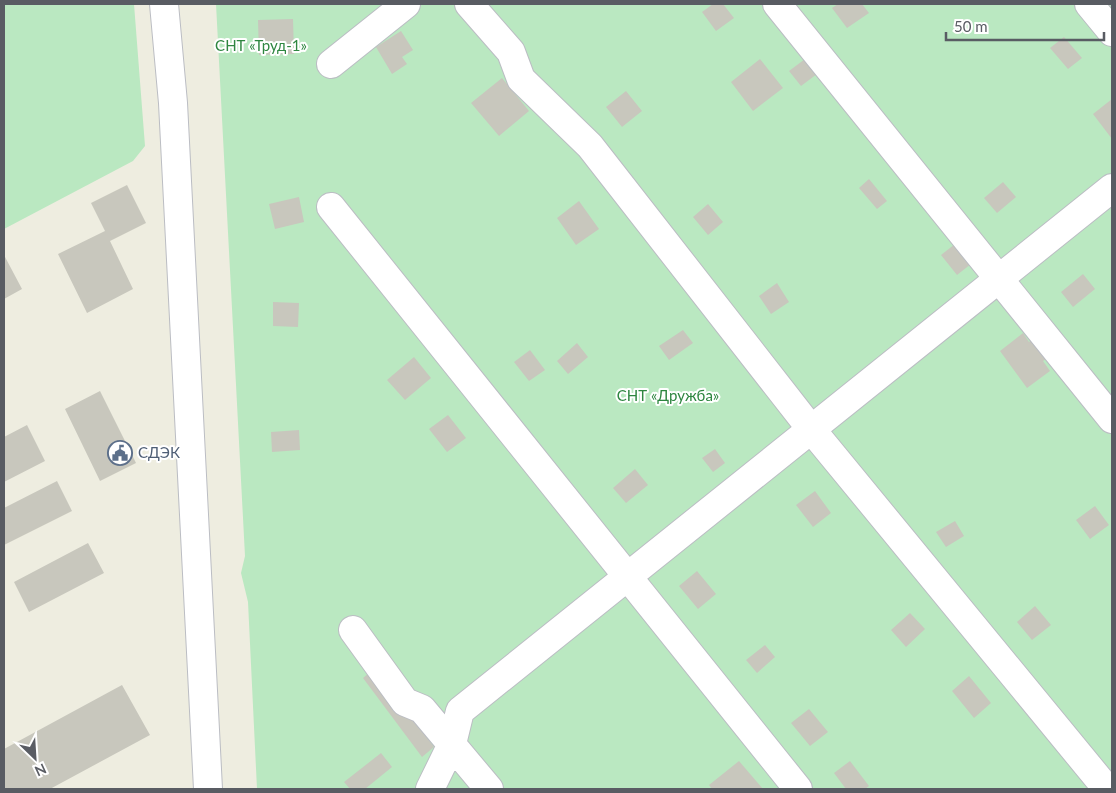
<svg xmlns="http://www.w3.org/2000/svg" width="1116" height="793" font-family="Lato,sans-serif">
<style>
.green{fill:#bae8c1}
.building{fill:#c8c7bd}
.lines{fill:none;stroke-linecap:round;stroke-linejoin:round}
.minor-casing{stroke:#bbbdc3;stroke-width:30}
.minor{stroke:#fff;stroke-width:28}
.labels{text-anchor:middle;stroke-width:4;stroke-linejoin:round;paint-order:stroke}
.park-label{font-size:15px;fill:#2e8640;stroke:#fff}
.service-label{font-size:15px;fill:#4e5e75;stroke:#fff;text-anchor:start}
</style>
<rect width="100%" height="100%" fill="#eeede0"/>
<!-- green -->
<path class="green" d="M 4,4 L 134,4 L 145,146 L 133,161 L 4,229 Z
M 216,4 L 1112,4 L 1112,789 L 257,789 L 248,602 L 241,573 L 245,556 Z"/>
<!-- building -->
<path class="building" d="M 713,4 L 723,4 L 734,18 L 716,31 L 702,12 Z
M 838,4 L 862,4 L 869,13 L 847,28 L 832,8 Z
M 293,19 L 294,54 L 259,55 L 258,20 Z
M 401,31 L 413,50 L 402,57 L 407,64 L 392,74 L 376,47 Z
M 1064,37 L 1082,58 L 1068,69 L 1050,48 Z
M 760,59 L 783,88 L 753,111 L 731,82 Z
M 805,59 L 817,74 L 801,86 L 789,71 Z
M 502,78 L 529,111 L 499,136 L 471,103 Z
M 626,91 L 642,111 L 622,127 L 606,107 Z
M 1112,99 L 1112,139 L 1093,114 Z
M 869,179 L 887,201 L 877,209 L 859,188 Z
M 1003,182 L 1016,197 L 997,213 L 984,198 Z
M 127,185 L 146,223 L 110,241 L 133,289 L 87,313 L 58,254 L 105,231 L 91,203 Z
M 299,197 L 304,222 L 275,229 L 269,204 Z
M 579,201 L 599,229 L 576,245 L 557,218 Z
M 708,204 L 723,222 L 708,235 L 693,217 Z
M 955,244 L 971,264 L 957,275 L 941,255 Z
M 4,255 L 22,289 L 4,299 Z
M 1083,274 L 1095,289 L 1073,307 L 1061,292 Z
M 777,283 L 789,302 L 771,314 L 759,296 Z
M 273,302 L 299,303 L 298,327 L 273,326 Z
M 683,330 L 693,343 L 669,360 L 659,346 Z
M 1023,333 L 1029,342 L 1035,338 L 1049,357 L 1043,361 L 1050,371 L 1027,388 L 1000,351 Z
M 577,343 L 588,357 L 568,374 L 557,361 Z
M 530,350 L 545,370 L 529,381 L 514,362 Z
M 414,357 L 431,378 L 405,400 L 387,380 Z
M 100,391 L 136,463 L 100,481 L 65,409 Z
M 448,415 L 466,438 L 447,452 L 429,429 Z
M 27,425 L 45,461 L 4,482 L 4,437 Z
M 299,430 L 300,450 L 272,452 L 271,432 Z
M 715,449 L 725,463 L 713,472 L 702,458 Z
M 635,469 L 648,485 L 626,503 L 613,488 Z
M 57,481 L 72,511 L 4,545 L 4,508 Z
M 815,491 L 831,513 L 813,527 L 796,505 Z
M 1095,506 L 1109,525 L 1090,539 L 1076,520 Z
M 955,521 L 964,536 L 946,547 L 936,532 Z
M 88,543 L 104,573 L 29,612 L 14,582 Z
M 697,571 L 716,594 L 698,609 L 679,586 Z
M 1035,606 L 1051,625 L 1032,640 L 1017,622 Z
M 910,613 L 925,629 L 906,647 L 891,630 Z
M 765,645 L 775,657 L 757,673 L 746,660 Z
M 375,668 L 434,747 L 422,757 L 363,678 Z
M 969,676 L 991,703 L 974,718 L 952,691 Z
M 122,685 L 150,735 L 50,789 L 4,789 L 4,749 Z
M 809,709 L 828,732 L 810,746 L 791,723 Z
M 381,753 L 392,767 L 365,789 L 350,789 L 344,782 Z
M 739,761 L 763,789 L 712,789 L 709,785 Z
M 850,761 L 869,786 L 865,789 L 846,789 L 834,773 Z"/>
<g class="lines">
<defs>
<path id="minor" d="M 164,4 L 173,103 L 208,789
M 469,4 L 511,52 L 521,79 L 590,146 L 811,429 L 1107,789
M 777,4 L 1112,419
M 1089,4 L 1112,32
M 331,64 L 406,4
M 331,207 L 798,789
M 353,630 L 405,702 L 422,709 L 489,789
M 430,789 L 452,744 L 460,711 L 1112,188"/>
</defs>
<!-- minor casing -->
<use href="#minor" class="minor-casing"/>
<!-- minor -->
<use href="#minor" class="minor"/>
</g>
<!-- icons -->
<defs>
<symbol id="civic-ring" viewBox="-11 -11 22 22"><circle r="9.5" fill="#fff" stroke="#5c6f8a" stroke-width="1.5"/><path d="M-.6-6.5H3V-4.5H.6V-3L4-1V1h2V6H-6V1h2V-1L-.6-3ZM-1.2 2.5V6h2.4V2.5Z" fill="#5c6f8a"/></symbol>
</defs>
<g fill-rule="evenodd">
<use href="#civic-ring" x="106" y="439" width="28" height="28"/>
</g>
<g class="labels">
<!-- park labels -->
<g class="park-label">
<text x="261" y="51">СНТ «Труд-1»</text>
<text x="668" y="401">СНТ «Дружба»</text>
</g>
<!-- service labels -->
<g class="service-label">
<text x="138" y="458">СДЭК</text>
</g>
</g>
<!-- border -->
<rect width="1116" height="793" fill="none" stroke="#595c63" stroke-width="10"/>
<!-- north arrow -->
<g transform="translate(35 758) rotate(155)" stroke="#ffffff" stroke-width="4" paint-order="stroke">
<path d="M0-4L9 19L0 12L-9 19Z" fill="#595c63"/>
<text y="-8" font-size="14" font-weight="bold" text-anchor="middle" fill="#595c63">N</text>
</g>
<!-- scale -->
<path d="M946 32v8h158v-8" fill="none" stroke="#595c63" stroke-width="2.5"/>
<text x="954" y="32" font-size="15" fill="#595c63" stroke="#ffffff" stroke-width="4" paint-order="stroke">50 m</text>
</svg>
